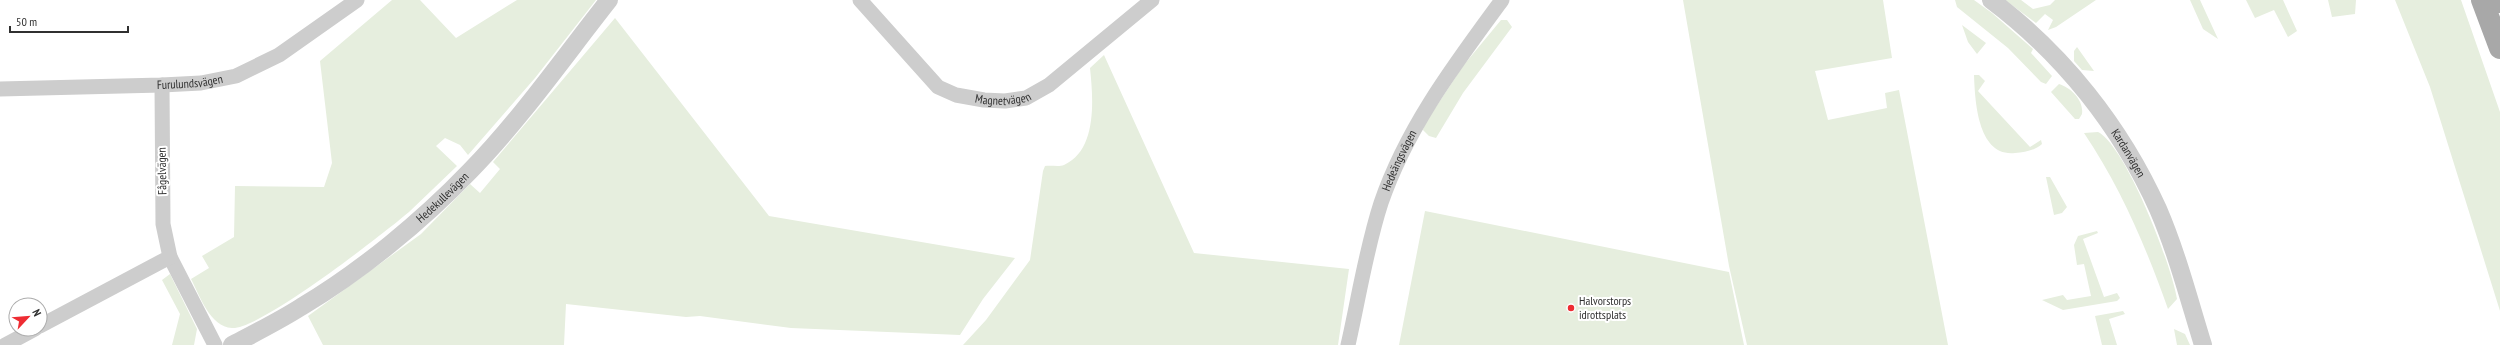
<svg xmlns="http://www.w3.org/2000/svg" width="2500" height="345" font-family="'PT Sans Narrow',sans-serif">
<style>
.green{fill:#e6eede}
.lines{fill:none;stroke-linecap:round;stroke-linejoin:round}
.minor{stroke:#cdcdcd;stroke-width:15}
.tertiary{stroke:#cdcdcd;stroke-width:18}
.primary{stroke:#a8a8a8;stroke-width:22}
.poi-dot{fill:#ee2c33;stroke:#fff;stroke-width:1.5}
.labels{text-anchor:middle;stroke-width:4;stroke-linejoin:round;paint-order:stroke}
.street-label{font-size:12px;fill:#303030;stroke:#fff}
.poi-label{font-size:12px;fill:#303030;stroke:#fff;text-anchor:start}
</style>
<rect width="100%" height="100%" fill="#fff"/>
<!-- green -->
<path class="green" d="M 392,0 L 420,0 L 456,38 L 517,0 L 596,0 L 535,78 L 468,155 L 460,145 L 445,138 L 436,146 L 457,166 C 441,181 425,197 409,212 C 383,234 260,330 232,328 C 210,327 200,296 191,279 L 209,268 L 202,256 L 234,237 L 235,186 L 324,187 L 332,163 L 320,61 Z
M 1683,0 L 1883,0 L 1892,58 L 1815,71 L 1828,120 L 1887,108 L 1885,93 L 1899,90 L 1948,345 L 1747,345 L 1729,266 Z
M 1955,0 L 1974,0 L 1992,13 L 2033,49 L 2031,53 L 2052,76 L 2046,84 L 2041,82 L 2008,48 L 1957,7 Z
M 2005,0 L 2021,0 L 2033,9 L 2050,5 L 2055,0 L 2096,0 L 2056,27 L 2048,30 L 2053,20 L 2045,14 L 2036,23 Z
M 2190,0 L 2200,0 L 2218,39 L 2203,29 Z
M 2246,0 L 2283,0 L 2297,31 L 2288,37 L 2274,10 L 2255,18 Z
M 2328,0 L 2356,0 L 2355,14 L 2332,17 Z
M 2395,0 L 2461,0 L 2500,112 L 2500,311 L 2430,87 Z
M 615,18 L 769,216 L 1015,258 L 983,299 L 960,335 L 791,328 L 700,316 L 686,317 L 566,304 L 564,345 L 323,345 L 308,316 L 421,234 L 470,184 L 480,193 L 500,169 L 493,162 Z
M 1501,20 L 1507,20 L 1512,27 L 1463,93 L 1436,138 L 1429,136 L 1423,130 L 1424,125 L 1463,66 Z
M 1962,25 L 1986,43 L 1977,54 L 1968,42 Z
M 2077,47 L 2094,71 L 2082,70 L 2074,61 L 2074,51 Z
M 1104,55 L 1194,253 L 1349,269 L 1338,345 L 963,345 L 986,320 L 1030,260 L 1043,171 L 1045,166 C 1051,165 1059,167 1064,165 C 1098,150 1093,97 1090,68 Z
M 1974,75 L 1979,75 L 1985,81 L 1978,91 L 2030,147 L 2041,140 L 2042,144 C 2034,151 2025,152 2015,153 C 1978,157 1975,102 1974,75 Z
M 2059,84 C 2071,88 2084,100 2082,114 L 2079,119 L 2075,119 L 2051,92 Z
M 2098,132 C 2126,146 2172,266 2177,299 L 2168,309 C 2146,247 2121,188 2084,133 Z
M 2046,177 L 2050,177 L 2067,207 L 2062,213 L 2054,215 Z
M 1425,211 L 1729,272 L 1744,345 L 1399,345 Z
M 2097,231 L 2098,233 L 2083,239 L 2104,297 L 2117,293 L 2120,298 L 2117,301 L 2063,310 L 2042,300 L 2063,295 L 2067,300 L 2091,296 L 2084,264 L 2077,265 L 2074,245 L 2078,236 Z
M 170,274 L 197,329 L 194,345 L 172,345 L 180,314 L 162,280 Z
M 2123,311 L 2125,314 L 2109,319 L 2117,345 L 2102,345 L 2095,316 Z
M 2174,329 L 2185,334 L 2190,345 L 2177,345 Z"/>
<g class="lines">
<!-- minor -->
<g class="minor">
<path id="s1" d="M 860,0 L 938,87 L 956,95 L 984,100 L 1005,101 L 1026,98 L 1049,85 L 1152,0"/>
<path id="s2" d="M 0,89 L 162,85 L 201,83 L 236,76 L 279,55 L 357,0"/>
<path d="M 170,257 L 215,345"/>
<path d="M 40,326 L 170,257 L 163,224 L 162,85"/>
<path d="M 5,345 L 35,329"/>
<path id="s3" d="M 1348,345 C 1359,297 1366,249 1381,203 C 1407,127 1455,64 1502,0"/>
</g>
<!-- tertiary -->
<g class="tertiary">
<path id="s4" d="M 1991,0 C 2063,54 2121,127 2158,209 C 2177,253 2189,300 2203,345"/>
<path id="s5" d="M 232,345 C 255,333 279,321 301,307 C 360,272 422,221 470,171 C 520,120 564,57 609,0"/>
</g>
<!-- primary -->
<path class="primary" d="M 2482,0 L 2500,48
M 2499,0 L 2500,2"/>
</g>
<!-- markers -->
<circle class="poi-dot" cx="1571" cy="308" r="4"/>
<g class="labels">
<!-- street labels -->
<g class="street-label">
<text dy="4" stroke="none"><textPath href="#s2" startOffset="190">Furulundsvägen</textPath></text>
<text dy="4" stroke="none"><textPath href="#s1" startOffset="184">Magnetvägen</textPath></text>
<text dy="4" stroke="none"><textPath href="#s4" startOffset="207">Kardanvägen</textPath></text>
<text dy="4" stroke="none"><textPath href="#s3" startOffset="192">Hedeängsvägen</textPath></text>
<text transform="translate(162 171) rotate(-91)" y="4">Fågelvägen</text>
<text dy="4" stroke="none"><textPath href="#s5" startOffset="258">Hedekullevägen</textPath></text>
</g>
<!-- poi labels -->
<g class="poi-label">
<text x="1579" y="305">Halvorstorps<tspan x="1579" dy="14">idrottsplats</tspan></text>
</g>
</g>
<!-- north arrow -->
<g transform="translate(28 317) rotate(64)"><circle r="19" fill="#ffffff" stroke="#acacac"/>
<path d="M0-3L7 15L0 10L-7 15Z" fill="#ee2c33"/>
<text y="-6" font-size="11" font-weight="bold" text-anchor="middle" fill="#303030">N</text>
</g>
<!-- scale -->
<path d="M10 26v6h118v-6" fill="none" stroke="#303030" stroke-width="2"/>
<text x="16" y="26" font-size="12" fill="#303030" stroke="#ffffff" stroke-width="3" paint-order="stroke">50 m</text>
</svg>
